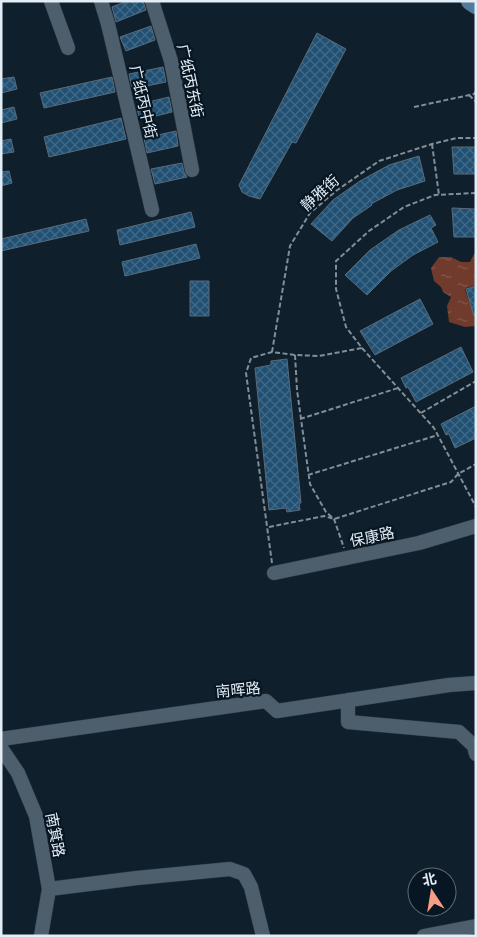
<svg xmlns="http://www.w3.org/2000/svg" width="477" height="937" font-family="'DM Sans','Noto Sans SC',sans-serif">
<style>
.water{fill:url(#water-ripples)}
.building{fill:url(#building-cross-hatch);stroke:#596b7a}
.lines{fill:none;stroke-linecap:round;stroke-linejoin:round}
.minor-casing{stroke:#323b46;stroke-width:15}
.major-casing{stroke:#323b46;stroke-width:19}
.path{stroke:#828f99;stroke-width:2;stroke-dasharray:5 2.5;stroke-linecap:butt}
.minor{stroke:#4d5f6d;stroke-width:14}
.major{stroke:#527c9e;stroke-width:18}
.labels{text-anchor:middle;stroke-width:4.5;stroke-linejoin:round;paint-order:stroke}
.street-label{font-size:15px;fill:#e2edf5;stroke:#071622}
</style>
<defs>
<pattern id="water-ripples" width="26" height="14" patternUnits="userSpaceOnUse" patternTransform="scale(1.25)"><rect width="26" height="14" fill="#703b2d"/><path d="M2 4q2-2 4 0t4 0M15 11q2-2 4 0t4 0" fill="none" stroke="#84584c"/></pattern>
<pattern id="building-cross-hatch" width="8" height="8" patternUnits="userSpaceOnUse" patternTransform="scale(1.25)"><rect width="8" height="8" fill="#215073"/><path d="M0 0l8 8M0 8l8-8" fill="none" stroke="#416a88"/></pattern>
</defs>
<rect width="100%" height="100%" fill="#0f1f2c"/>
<!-- water -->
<path class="water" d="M 476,250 L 476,285 L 466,288 L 465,290 L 471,306 L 476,306 L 476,326 L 465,327 L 449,322 L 447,306 L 451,297 L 443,292 L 441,287 L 434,281 L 431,268 L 439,257 L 451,257 L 461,262 L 470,262 Z"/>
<!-- building -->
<path class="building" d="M 127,1 L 143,1 L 146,10 L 116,22 L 112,7 Z
M 151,26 L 155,40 L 126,51 L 120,37 Z
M 317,33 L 346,49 L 296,143 L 292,142 L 260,199 L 249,196 L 242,192 L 239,185 Z
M 163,67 L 166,82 L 132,89 L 129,74 Z
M 14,77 L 17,89 L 1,93 L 1,79 Z
M 112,77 L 115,92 L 44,108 L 40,93 Z
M 169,97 L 172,112 L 140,120 L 136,105 Z
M 14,107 L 17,119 L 1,123 L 1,110 Z
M 121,118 L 126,139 L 49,157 L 44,137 Z
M 176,131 L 178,146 L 147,153 L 144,138 Z
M 11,139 L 14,152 L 1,154 L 1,141 Z
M 452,147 L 476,147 L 476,174 L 454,174 Z
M 419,156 L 425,181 L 397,190 L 371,204 L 372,205 L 353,218 L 332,241 L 311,224 L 333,200 L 360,181 L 389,165 Z
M 182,163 L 184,172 L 187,177 L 155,184 L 151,169 Z
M 9,171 L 12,183 L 1,186 L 1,172 Z
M 452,208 L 476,209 L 476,237 L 454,237 Z
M 191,212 L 195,227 L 120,245 L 117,230 Z
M 430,215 L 436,225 L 431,228 L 438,242 L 413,255 L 391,271 L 367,295 L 345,275 L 370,250 L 399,230 Z
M 86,219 L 89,231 L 1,251 L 1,239 Z
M 196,244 L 200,258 L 125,276 L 122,262 Z
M 190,281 L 209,281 L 209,316 L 190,316 Z
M 476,286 L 476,316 L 474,316 L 466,289 Z
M 420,299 L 433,324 L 375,355 L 360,331 Z
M 461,347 L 473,372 L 416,402 L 408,387 L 406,388 L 401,378 Z
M 287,359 L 301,503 L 299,503 L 300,510 L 287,512 L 286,508 L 269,510 L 255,368 L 271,365 L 271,361 Z
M 476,406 L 476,438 L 455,448 L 449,434 L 446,435 L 441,424 Z"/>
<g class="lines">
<defs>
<path id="minor" d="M 51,1 L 68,48
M 101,1 L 108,24 L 152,210
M 152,1 L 171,61 L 192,170
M 274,573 L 419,543 L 476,526
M 348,700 L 348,722 L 459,732 L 474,746 L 476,754
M 1,739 L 266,701 L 277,711 L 449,685 L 476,683
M 1,748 L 18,773 L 36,816 L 49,889 L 41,936
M 49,889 L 137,878 L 230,869 L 244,874 L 251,887 L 263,936
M 424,936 L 476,926"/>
<path id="major" d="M 470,1 L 476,5"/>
</defs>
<!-- minor casing -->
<use href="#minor" class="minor-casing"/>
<!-- major casing -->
<use href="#major" class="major-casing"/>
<!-- path -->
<path class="path" d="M 469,95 L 476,102
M 414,107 L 474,94 L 476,91
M 432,144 L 439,195
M 476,193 L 435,195 L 404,207 L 369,231 L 336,261 L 336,289 L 346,327 L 362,348 L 434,428 L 476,507
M 272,352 L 290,246 L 310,213 L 336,191 L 379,161 L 432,144 L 457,138 L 476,138
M 295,355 L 297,390 L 310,484 L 326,512 L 334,519 L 344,548
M 421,413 L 476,381
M 300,419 L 398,388
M 308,475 L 438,435
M 269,527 L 324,516 L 334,519 L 451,482 L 458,474 L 476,464
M 272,563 L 246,373 L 251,358 L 272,352 L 295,355 L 319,356 L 362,348"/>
<!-- minor -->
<use href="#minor" class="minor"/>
<!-- major -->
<use href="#major" class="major"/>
</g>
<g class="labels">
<!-- street labels -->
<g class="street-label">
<text transform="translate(190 81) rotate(78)" y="5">广纸丙东街</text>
<text transform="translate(143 102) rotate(77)" y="5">广纸丙中街</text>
<text transform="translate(320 193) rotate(-42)" y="5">静雅街</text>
<text transform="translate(372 537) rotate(-12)" y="5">保康路</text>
<text transform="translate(238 690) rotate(-5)" y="5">南晖路</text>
<text transform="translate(55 835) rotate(79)" y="5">南箕路</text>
</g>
</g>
<!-- border -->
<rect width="477" height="937" fill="none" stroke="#e2edf5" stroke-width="5"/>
<!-- north arrow -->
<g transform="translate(432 892) rotate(348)"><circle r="24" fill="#071622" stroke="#5f6c76"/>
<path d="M0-4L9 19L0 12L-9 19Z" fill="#f49e86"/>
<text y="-8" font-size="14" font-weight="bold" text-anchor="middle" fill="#e2edf5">北</text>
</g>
</svg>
